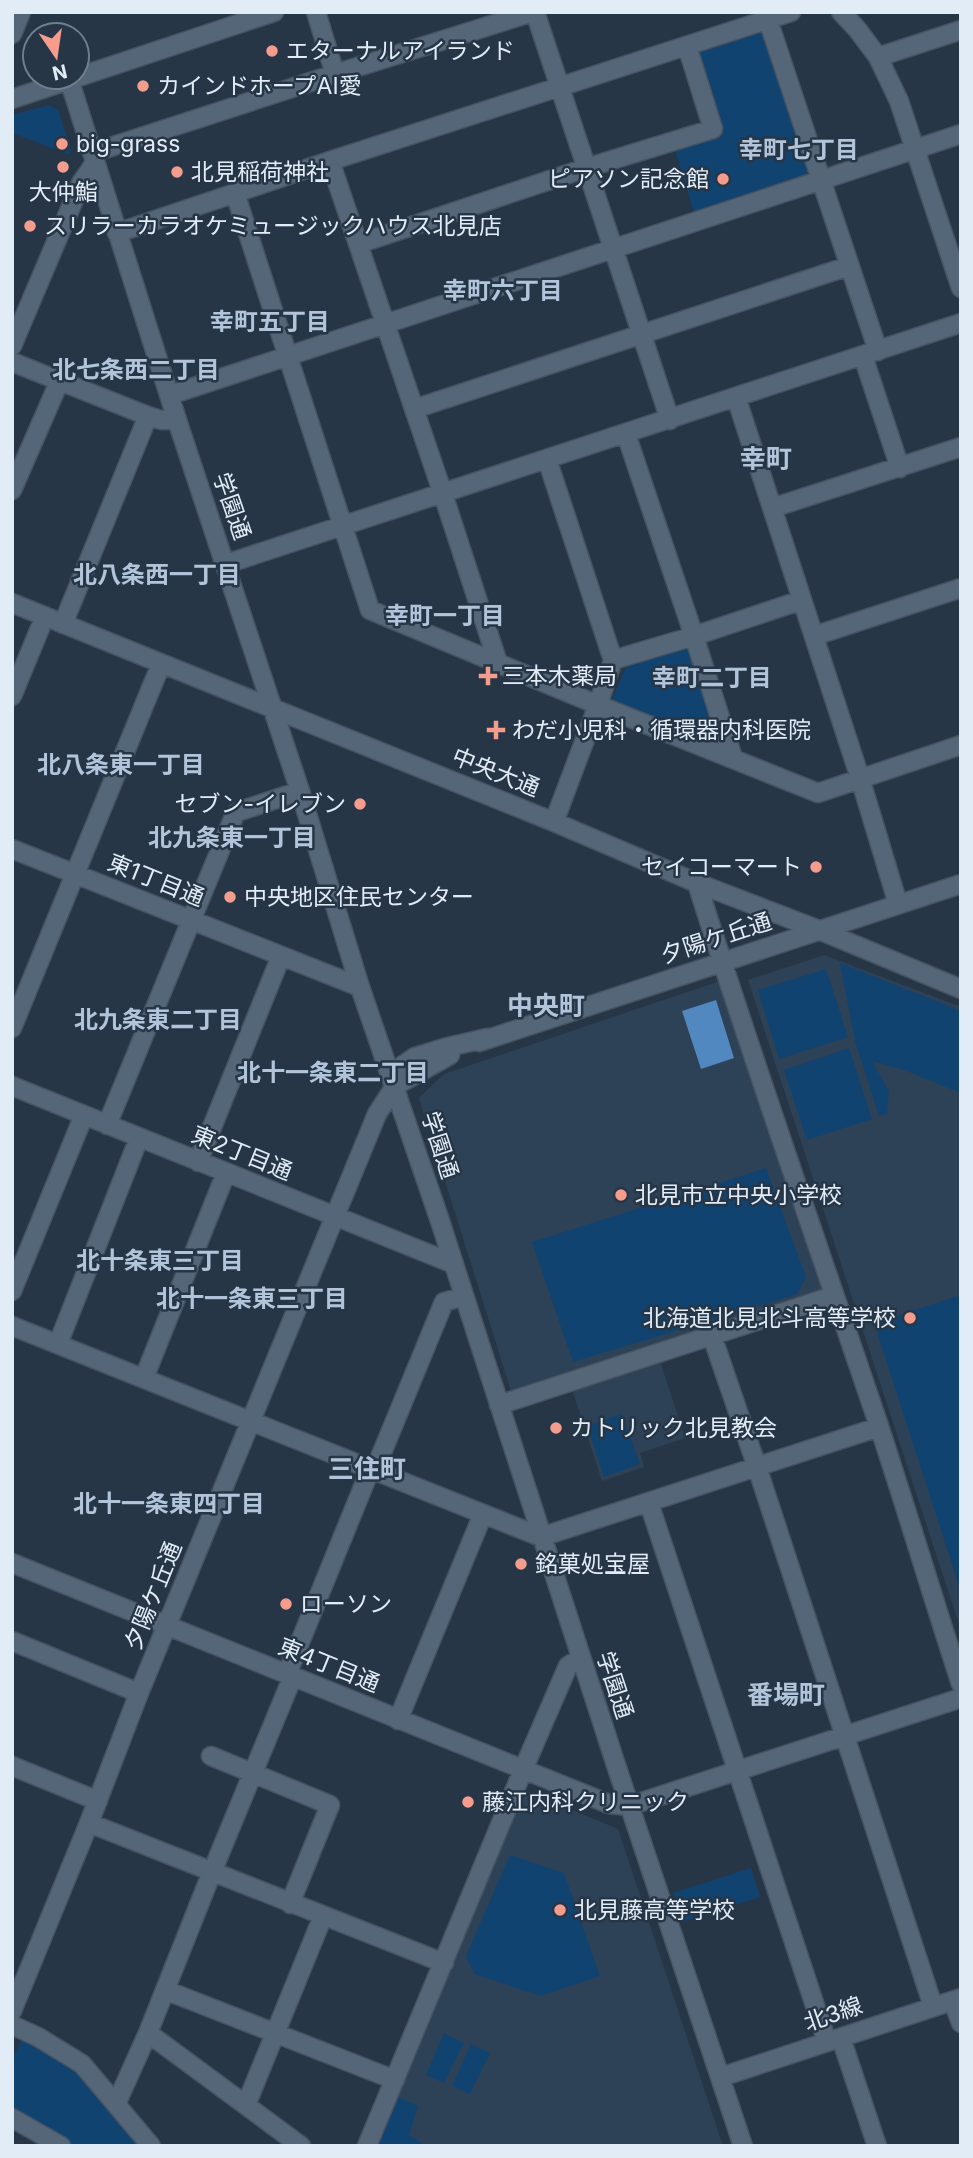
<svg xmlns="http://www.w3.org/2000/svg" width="973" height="2158" font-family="Inter,'Noto Sans JP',sans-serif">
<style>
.built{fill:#2e4257}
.green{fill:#114370}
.water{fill:#5188bf}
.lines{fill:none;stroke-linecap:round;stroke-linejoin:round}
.minor-casing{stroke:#465361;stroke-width:21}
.minor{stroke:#556678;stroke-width:18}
.poi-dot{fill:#f49d8d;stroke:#263647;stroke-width:2.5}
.labels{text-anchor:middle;stroke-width:5;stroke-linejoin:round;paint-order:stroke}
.poi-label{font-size:23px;fill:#e2ecf6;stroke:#263647;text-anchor:start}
.street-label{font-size:23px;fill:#e2ecf6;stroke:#263647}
.neighbourhood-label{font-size:24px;font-weight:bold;fill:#b1c4d9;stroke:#263647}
.quarter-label{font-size:26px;font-weight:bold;fill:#b1c4d9;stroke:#263647}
</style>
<rect width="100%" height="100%" fill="#263647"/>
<!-- built -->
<path class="built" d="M 824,955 L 961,1007 L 961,1630 L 748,980 Z
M 720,981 L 824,1292 L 512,1394 L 419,1098 L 444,1074 Z
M 660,1361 L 685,1438 L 640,1453 L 644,1467 L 602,1481 L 572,1389 Z
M 524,1790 L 618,1829 L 723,2146 L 377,2146 Z"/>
<!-- green -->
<path class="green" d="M 765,28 L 814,177 L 695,216 L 674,146 L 720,131 L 695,50 Z
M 49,105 L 58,110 L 71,151 L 68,154 L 12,133 L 12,115 Z
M 693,647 L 723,744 L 610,704 L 626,667 Z
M 840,963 L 961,1011 L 961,1093 L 904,1070 L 872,1061 L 889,1091 L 887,1114 L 879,1116 L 855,1041 Z
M 826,969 L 848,1037 L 779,1059 L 758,990 Z
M 849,1048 L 872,1119 L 807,1140 L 784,1070 Z
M 766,1168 L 806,1277 L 797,1294 L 573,1362 L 532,1242 Z
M 961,1295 L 961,1592 L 874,1323 Z
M 622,1414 L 640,1464 L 604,1477 L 587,1426 Z
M 510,1855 L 564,1873 L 600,1976 L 541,1996 L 474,1974 L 466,1956 Z
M 751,1868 L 760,1897 L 683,1922 L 673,1893 Z
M 444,2033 L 464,2043 L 444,2083 L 426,2075 Z
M 22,2038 L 56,2053 L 80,2073 L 142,2146 L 75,2146 L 12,2107 L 12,2061 Z
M 471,2044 L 490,2053 L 470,2094 L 452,2086 Z
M 398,2097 L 418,2106 L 409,2135 L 426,2146 L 377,2146 Z"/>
<!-- water -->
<path class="water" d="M 716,1000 L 734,1058 L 701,1069 L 682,1011 Z"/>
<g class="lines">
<defs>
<path id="minor" d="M 316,12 L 335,74
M 535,12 L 670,420
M 841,12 L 857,29 L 878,57 L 899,101 L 961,288
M 768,20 L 878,351
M 12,34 L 21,12
M 878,57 L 961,30
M 69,79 L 177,420 L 300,791 L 360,987 L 439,1218 L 616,1765 L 743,2146
M 12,99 L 274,12
M 92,153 L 335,74 L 533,12
M 330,161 L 443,494 L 498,663
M 235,193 L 370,610 L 598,705 L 818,793 L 961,745
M 117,233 L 330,161 L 791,12
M 358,244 L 586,168 L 713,129 L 687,46
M 12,346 L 81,183 L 95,163
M 863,356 L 900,468
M 12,362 L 148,416 L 161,420 L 177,420
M 170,395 L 961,134
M 736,397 L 860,778 L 898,904
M 414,409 L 849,266
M 626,434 L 694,636 L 733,758
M 547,459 L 613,660 L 598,705 L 554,822
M 12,490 L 60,380
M 772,508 L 961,447
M 226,564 L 961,323
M 12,603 L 554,822 L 697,883 L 819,930 L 961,989
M 63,624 L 148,416
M 814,636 L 961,588
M 613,660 L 694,636 L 802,600
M 12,696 L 45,616
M 12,849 L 360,987
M 697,883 C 754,1065 818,1245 879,1426 C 907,1511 933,1598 961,1684
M 12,1028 L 161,664
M 479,1042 L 961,884
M 12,1086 L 454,1264
M 395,1086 L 450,1055
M 107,1125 L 235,814 L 240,811 L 300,791
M 198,1162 L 281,956
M 12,1291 L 84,1115
M 12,1326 L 541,1537 L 879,1427
M 712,1336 L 757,1467 L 933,2006
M 58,1344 L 139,1138
M 144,1378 L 226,1173
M 499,1405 L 833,1296
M 374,1472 L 444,1302 L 464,1296
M 649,1503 L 827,2042
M 12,1563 L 609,1804 L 629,1806 L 961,1698
M 12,1641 L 139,1693
M 287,1674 L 370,1470
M 398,1720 L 483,1514
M 211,1756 L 330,1805 L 290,1904
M 12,1766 L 98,1801
M 89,1823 L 444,1963
M 165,1990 L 395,2080
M 953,2001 L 961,2023
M 12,2011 L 89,1823 L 139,1693 L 377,1114 L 395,1086 L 402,1066 L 415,1057 L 444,1048 L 487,1038
M 12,2025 L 38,2037 L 82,2064 L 151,2146
M 148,2033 L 301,2146
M 841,2038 L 877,2146
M 721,2077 L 961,1998
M 116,2104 L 148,2033 L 212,1872 L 293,1676
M 246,2105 L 323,1916
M 12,2118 L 61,2146
M 367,2146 L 523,1770 L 568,1666 L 581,1658"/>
</defs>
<!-- minor casing -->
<use href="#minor" class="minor-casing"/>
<!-- minor -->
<use href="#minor" class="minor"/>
</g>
<!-- markers -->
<g class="poi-dot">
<circle cx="272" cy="51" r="7"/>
<circle cx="143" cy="86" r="7"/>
<circle cx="62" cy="144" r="7"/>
<circle cx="63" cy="167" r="7"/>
<circle cx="177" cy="172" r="7"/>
<circle cx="723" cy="179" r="7"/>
<circle cx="30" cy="226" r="7"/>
<path d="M484.5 665.5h7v7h7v7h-7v7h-7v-7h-7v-7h7z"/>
<path d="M492.5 719.5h7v7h7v7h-7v7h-7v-7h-7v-7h7z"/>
<circle cx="360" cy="804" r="7"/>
<circle cx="816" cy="867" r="7"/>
<circle cx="230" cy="897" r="7"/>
<circle cx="621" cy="1195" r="7"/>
<circle cx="910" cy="1318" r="7"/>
<circle cx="556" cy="1428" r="7"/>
<circle cx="521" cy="1564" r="7"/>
<circle cx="286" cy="1604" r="7"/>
<circle cx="468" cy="1802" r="7"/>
<circle cx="560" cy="1910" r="7"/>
</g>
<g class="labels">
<!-- poi labels -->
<g class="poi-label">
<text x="286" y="59">エターナルアイランド</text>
<text x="157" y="94">カインドホープAI愛</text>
<text x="76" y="152">big-grass</text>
<text x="191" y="180">北見稲荷神社</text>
<text x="709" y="187" text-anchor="end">ピアソン記念館</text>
<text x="63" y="200" text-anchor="middle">大仲鮨</text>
<text x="44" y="234">スリラーカラオケミュージックハウス北見店</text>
<text x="502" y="684">三本木薬局</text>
<text x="512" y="738">わだ小児科・循環器内科医院</text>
<text x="346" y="812" text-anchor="end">セブン-イレブン</text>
<text x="802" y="875" text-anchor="end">セイコーマート</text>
<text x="244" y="905">中央地区住民センター</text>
<text x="635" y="1203">北見市立中央小学校</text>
<text x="896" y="1326" text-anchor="end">北海道北見北斗高等学校</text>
<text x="570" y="1436">カトリック北見教会</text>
<text x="535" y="1572">銘菓処宝屋</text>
<text x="300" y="1612">ローソン</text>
<text x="482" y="1810">藤江内科クリニック</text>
<text x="574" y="1918">北見藤高等学校</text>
</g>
<!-- street labels -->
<g class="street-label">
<text transform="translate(232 506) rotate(71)" y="8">学園通</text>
<text transform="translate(496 772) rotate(22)" y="8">中央大通</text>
<text transform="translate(156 880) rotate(22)" y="8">東1丁目通</text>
<text transform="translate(716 938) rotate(-18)" y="8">夕陽ケ丘通</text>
<text transform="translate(440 1145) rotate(72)" y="8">学園通</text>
<text transform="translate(242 1153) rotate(22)" y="8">東2丁目通</text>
<text transform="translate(153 1596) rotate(-68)" y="8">夕陽ケ丘通</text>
<text transform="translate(329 1665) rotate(22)" y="8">東4丁目通</text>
<text transform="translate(615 1685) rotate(72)" y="8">学園通</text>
<text transform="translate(833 2014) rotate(-19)" y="8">北3線</text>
</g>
<!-- neighbourhood labels -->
<g class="neighbourhood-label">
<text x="799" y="158">幸町七丁目</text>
<text x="503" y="299">幸町六丁目</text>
<text x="270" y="330">幸町五丁目</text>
<text x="136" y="378">北七条西二丁目</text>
<text x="157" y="583">北八条西一丁目</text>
<text x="445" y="624">幸町一丁目</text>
<text x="712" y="686">幸町二丁目</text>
<text x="121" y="773">北八条東一丁目</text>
<text x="232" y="846">北九条東一丁目</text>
<text x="158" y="1028">北九条東二丁目</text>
<text x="333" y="1081">北十一条東二丁目</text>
<text x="160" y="1269">北十条東三丁目</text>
<text x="252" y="1307">北十一条東三丁目</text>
<text x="169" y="1512">北十一条東四丁目</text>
</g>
<!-- quarter labels -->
<g class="quarter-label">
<text x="766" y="468">幸町</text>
<text x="546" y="1015">中央町</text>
<text x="367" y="1478">三住町</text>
<text x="786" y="1704">番場町</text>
</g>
</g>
<!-- border -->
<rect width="973" height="2158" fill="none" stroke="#e2ecf6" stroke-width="28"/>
<!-- north arrow -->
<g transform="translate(56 56) rotate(167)"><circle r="33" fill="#263647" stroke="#717f8d" stroke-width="2"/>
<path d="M0-5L12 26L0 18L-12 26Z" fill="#f49d8d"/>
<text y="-10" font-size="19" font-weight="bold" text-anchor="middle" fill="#e2ecf6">N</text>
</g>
</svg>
